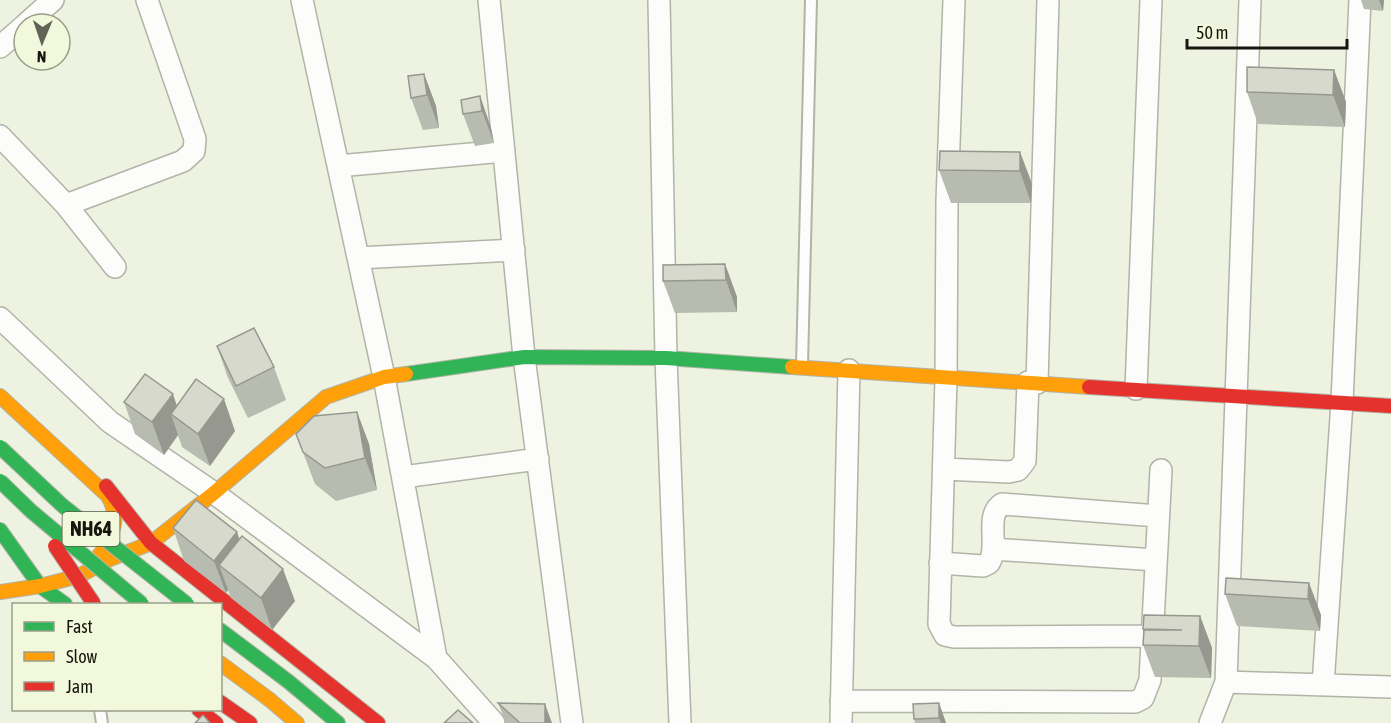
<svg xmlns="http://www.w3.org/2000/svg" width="1391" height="723" font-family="'Asap Condensed',sans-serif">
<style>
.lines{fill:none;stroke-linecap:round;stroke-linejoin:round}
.lane-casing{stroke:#b1b4a7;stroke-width:14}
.street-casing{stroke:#b1b4a7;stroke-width:24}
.fast-casing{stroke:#b1b4a7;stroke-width:16}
.slow-casing{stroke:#b1b4a7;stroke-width:16}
.jam-casing{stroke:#b1b4a7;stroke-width:16}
.lane{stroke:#fcfdfa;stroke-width:10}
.street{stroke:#fcfdfa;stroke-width:21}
.fast{stroke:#30b455;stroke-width:14}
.slow{stroke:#ff9f0a;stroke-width:14}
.jam{stroke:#e5322d;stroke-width:14}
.fast-bridge-casing{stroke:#b1b4a7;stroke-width:16;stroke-linecap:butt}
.jam-bridge-casing{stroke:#b1b4a7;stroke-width:16;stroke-linecap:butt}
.fast-bridge{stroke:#30b455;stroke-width:14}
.jam-bridge{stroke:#e5322d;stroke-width:14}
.wall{fill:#b8bbaf}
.shaded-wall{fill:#96988f}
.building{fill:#d6d9cc;stroke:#96988f;stroke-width:1.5}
.labels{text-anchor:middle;stroke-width:4.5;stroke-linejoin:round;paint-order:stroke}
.shield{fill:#f2f8db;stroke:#575a4b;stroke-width:1.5}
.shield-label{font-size:20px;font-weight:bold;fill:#15160d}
</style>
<rect width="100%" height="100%" fill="#eef2e1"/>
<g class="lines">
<defs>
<path id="lane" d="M 802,365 L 811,0
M 100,710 L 102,723"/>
<path id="street" d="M 302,0 L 384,377 L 436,658
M 489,0 L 524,357 L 572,723
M 659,0 L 666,358 L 680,723
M 954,0 L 947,202 L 946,378 L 939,624 L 945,635 L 954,637 L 1151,636
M 26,24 L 53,0
M 0,47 L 24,26
M 0,136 L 66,205 L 115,267
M 338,166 L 504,151
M 66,205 L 183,161 L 194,151 L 195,139 L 147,0
M 358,258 L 514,250
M 0,318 L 110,422 L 214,493 L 436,658 L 494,723
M 1037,383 L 1048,0
M 1136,389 L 1151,0
M 944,469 L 1009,472 L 1018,470 L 1025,461 L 1028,382
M 403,477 L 538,459
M 993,549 L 1156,560
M 940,563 L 983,566 L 989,563 C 1000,546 984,516 1002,504 L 1158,516
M 1226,682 L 1391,687
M 1323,685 L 1342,402 L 1360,0
M 841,701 L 1135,702 L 1143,698 L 1150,680 L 1161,470
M 841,723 L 849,370
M 1210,723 L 1226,682 L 1250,0"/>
<path id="fast" d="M 406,374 L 524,357 L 666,358 L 792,367
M 0,530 L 40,586 L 65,604
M 220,630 L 289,682 L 338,723"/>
<path id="slow" d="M 792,367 L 1089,387
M 0,396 L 107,495 C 124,519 109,545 92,564
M 0,592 L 40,586 L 79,576 L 110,559 L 151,543 L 214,493 L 326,397 L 384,377 L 406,374
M 220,663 L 270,700 L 297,723"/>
<path id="jam" d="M 1089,387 L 1391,406
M 106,486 L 151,543 L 378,723
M 220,702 L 250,723
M 199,710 L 216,723"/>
</defs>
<!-- lane casing -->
<use href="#lane" class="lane-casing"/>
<!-- street casing -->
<use href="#street" class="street-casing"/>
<!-- fast casing -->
<use href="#fast" class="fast-casing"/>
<!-- slow casing -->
<use href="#slow" class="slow-casing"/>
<!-- jam casing -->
<use href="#jam" class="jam-casing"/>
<!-- lane -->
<use href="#lane" class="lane"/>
<!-- street -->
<use href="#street" class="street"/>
<!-- fast -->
<use href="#fast" class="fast"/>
<!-- slow -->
<use href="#slow" class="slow"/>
<!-- jam -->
<use href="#jam" class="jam"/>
<defs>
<path id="fast-bridge" d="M 0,447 L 63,506 L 187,604
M 0,481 L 31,511 L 142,604"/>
<path id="jam-bridge" d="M 55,546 L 94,604"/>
</defs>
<!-- fast-bridge casing -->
<use href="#fast-bridge" class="fast-bridge-casing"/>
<!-- jam-bridge casing -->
<use href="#jam-bridge" class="jam-bridge-casing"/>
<!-- fast-bridge -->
<use href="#fast-bridge" class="fast-bridge"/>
<!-- jam-bridge -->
<use href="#jam-bridge" class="jam-bridge"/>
</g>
<!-- wall -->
<path class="wall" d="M 1361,0 L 1384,0 L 1383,11 L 1364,9 Z
M 1334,70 L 1346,102 L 1345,127 L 1258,124 L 1247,92 Z
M 424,74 L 436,106 L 439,128 L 423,130 L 411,98 Z
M 480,96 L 491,128 L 494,143 L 475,146 L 463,114 Z
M 1020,152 L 1032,184 L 1031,203 L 951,203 L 939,170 Z
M 725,264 L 737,297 L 737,312 L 675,313 L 663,281 Z
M 217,346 L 274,367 L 286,400 L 248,418 L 228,378 Z
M 124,402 L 177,406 L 235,431 L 210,466 L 182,447 L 178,435 L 164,455 L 135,434 Z
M 357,412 L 369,444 L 377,490 L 336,501 L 315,484 L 296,434 Z
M 173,528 L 237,532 L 239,540 L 295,601 L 272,630 L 231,598 L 228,590 L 226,593 L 184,561 Z
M 1309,583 L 1321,615 L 1320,631 L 1237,626 L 1225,594 Z
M 1200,616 L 1212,648 L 1211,678 L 1155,677 L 1143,645 L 1143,629 Z
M 498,703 L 552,723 L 506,723 Z
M 939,703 L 946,723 L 915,723 L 914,719 Z"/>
<!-- shaded-wall -->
<path class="shaded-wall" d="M 1379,0 L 1384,0 L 1383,11 Z
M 1334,70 L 1346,102 L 1345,127 L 1333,95 Z
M 424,74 L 436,106 L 439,128 L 427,95 Z
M 480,96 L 491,128 L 494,143 L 482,111 Z
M 1020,152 L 1032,184 L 1031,203 L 1020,171 Z
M 725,264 L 737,297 L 737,312 L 726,280 Z
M 173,394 L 183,424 L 171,414 L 178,435 L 164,455 L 152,422 Z
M 224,399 L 235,431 L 210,466 L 198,434 Z
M 357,412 L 369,444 L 377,490 L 365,458 Z
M 237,532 L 248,564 L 219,565 L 228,590 L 226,593 L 214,561 Z
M 283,569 L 295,601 L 272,630 L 261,598 Z
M 1309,583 L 1321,615 L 1320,631 L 1308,599 Z
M 1200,616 L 1212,648 L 1211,678 L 1199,646 Z
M 939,703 L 946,723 L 941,723 L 939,718 Z
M 545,704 L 552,723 L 545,723 Z"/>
<!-- building -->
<path class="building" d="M 1247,67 L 1334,70 L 1333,95 L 1247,92 Z
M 424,74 L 427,95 L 411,98 L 408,76 Z
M 480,96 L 482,111 L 463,114 L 461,100 Z
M 940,151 L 1020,152 L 1020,171 L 939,170 Z
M 725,264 L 726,280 L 663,281 L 663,265 Z
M 254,328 L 274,367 L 236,386 L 217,346 Z
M 145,374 L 173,394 L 152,422 L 124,402 Z
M 196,379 L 224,399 L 198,434 L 171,414 Z
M 357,412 L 365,458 L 325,468 L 303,452 L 296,434 L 314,416 Z
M 196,500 L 237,532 L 214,561 L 173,528 Z
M 242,536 L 283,569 L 261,598 L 219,565 Z
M 1226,578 L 1309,583 L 1308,599 L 1225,594 Z
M 1144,615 L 1200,616 L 1199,646 L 1143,645 L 1144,630 L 1182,630 L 1143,629 Z
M 498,703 L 545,704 L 545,723 L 520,723 Z
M 939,703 L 939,718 L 914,719 L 913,704 Z
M 458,710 L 473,723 L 444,723 Z
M 203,715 L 210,723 L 195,723 Z"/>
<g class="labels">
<!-- shield labels -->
<rect class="shield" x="62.5" y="512" width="57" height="34" rx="4.5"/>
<g class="shield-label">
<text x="91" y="536">NH64</text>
</g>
</g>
<!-- legend -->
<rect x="12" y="603" width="210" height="108" fill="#f2f8db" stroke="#9a9e89" stroke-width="1.5"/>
<rect x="24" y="622" width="30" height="9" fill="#30b455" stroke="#9a9e89" stroke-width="1.5"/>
<text x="66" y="633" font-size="18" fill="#15160d">Fast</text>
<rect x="24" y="652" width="30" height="9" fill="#ff9f0a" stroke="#9a9e89" stroke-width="1.5"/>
<text x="66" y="663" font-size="18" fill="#15160d">Slow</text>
<rect x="24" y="682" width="30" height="9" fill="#e5322d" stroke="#9a9e89" stroke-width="1.5"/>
<text x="66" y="693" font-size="18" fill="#15160d">Jam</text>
<!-- north arrow -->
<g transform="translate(42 42) rotate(182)"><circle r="28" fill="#f2f8db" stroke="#9a9e89" stroke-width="1.5"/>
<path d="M0-4.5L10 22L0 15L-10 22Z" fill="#616357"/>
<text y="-9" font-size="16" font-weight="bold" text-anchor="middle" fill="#15160d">N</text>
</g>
<!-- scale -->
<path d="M1187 39v9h160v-9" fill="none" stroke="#15160d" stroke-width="3"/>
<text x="1196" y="39" font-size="18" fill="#15160d" stroke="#f2f8db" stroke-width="4.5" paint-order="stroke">50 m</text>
</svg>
